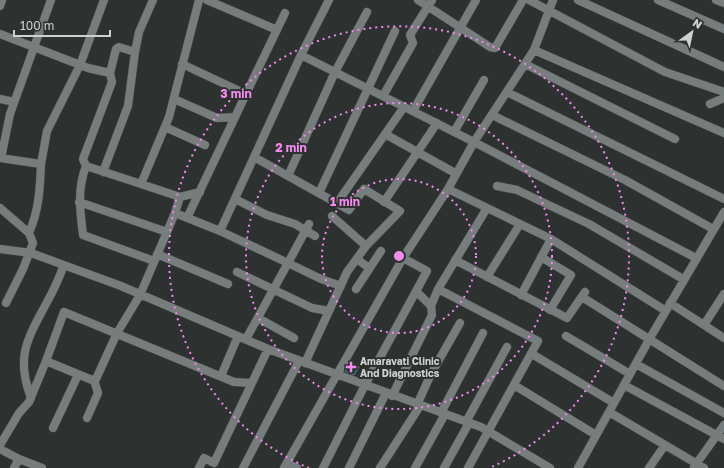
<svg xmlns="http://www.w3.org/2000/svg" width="724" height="468" font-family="'Golos Text',sans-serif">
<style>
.building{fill:#00515b;stroke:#757b7c}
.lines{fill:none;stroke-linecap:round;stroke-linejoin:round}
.minor-casing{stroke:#494e4c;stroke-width:9}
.minor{stroke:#777d7c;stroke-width:8}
.ring{fill:none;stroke:#f489f0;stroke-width:2;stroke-dasharray:2 4}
.poi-dot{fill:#f489f0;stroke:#2d3230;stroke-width:1.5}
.labels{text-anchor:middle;stroke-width:4;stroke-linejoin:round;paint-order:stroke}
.poi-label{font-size:10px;font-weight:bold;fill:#cfd2d1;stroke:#2d3230;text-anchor:start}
.centre{fill:#f489f0;stroke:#2d3230;stroke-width:2}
.ring-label{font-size:12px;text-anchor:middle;font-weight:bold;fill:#f489f0;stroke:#2d3230;stroke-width:4;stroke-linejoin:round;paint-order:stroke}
</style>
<rect width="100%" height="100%" fill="#2d3230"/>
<!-- building -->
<path class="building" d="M 350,362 L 359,367 L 354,375 L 345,371 Z"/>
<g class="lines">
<defs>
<path id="minor" d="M 207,0 L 277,30
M 418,0 L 490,47 L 495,48 L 523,0
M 529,0 L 665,72 L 724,92
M 578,0 L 724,67
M 658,0 L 724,29
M 716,0 L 724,3
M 0,6 L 2,0
M 0,34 L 88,68 L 110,73 L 116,49 L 119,47 L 135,52 L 139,32 L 153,0
M 534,50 L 724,133
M 301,55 L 474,142 L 696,258
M 182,64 L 246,94 L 187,218
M 525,64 L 675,139
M 110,73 L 112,82 L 83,159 L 86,166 L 141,184
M 507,92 L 724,199
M 246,94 L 285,13
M 383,96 L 413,43 L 410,35 L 432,0
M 0,99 L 14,102
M 174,99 L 217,118 L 235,117
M 710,104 L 724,98
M 413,111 L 476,0
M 492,115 L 625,180 L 713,229
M 165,127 L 205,145
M 454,132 L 484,80
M 385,134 L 455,173
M 254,157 L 349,210 L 364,189 L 400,211 L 366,246 L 347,272 L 305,363
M 0,158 L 41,164 L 47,131 L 80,65 L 104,0
M 1,158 L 10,114 L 51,0
M 86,166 C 77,189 80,211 83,235 L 154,261
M 103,172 L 128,106 L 135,52
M 288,176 L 335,72 L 367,12
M 497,186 L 517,190 L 589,224 L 683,279
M 448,189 L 551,239 L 666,311
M 319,193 L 395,31
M 180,197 L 200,192
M 235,199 L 267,215 L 295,224 L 315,236
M 79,202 L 167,232
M 384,202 L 437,123
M 337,203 L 404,107
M 0,208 L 29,233 L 33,243 L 23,269 L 6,303
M 175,213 L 180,197 L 141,184 L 169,117 L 199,0
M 332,216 L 366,246
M 309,224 L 288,263 L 321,279 L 341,286
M 220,231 L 288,263 L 246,339
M 29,233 C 39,210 40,189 41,164
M 0,249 L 31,253 L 121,286 L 268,349 L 481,427 L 550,468
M 157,254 L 228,284
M 541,257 L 571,275 L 550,310
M 357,259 L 369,268
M 455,260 L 567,318 L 585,292
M 237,272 L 312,308 L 329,311
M 487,277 L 520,224
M 356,289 L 381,251
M 438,289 L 538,341 L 468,468
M 416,291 L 431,306
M 521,295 L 551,239
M 582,297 L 724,386
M 670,303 L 724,338
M 258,318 L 294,338
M 704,325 L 724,294
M 566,336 L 630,374
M 532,354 L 614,403
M 46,361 L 64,312 L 234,382 L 251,383
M 636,364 L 724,413
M 221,376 L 238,336
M 514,385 L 596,435
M 624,385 L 724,439
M 392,396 L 432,315 L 431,306 L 438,289 L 487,208
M 31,398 C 15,356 28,338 47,302 C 54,290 59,278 64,265
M 417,405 L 431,374 L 460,323
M 609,412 L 704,468
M 441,413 L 483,333
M 87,418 L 98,393 L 94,380
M 466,422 L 507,347
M 53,428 L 78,375
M 0,445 L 19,413 L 29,402 L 46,361 L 92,380 L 96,379 L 117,333 L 140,295 L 175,213 L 220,231 L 301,55 L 329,0
M 0,449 L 19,459 L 14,468
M 19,459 L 42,468
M 287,463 L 297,468
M 694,467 L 724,425
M 199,468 L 204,458 L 214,463 L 268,349
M 243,468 L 299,361
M 284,468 L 403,258 L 448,189 L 474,142 L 534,50 L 553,0
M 323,468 L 365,385 L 427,271 L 403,258
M 349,468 L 386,393
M 380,468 L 420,406
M 415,468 L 445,414
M 444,468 L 469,423
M 578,468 L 650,338 L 724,212
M 649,468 L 665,445"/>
</defs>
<!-- minor casing -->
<use href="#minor" class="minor-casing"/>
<!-- minor -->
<use href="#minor" class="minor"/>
</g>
<!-- distance rings -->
<g class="ring">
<circle cx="399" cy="256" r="77"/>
<circle cx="399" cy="256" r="153"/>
<path d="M309 468A230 230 0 1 1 489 468"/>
</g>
<!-- markers -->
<path class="poi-dot" d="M349 361h4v4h4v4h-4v4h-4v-4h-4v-4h4z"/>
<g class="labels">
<!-- poi labels -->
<g class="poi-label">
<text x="360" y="365">Amaravati Clinic<tspan x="360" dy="12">And Diagnostics</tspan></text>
</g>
</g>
<circle cx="399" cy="256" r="6" class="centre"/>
<g class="ring-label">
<text x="236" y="98">3 min</text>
<text x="291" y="152">2 min</text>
<text x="345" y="206">1 min</text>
</g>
<!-- north arrow -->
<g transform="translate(692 32) rotate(33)" stroke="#2d3230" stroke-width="3" paint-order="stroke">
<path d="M0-3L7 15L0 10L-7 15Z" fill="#cfd2d1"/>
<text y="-6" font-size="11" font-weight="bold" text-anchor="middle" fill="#cfd2d1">N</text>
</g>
<!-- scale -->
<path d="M14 30v6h96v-6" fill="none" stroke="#cfd2d1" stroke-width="2"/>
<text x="20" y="30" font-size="12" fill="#cfd2d1" stroke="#2d3230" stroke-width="3" paint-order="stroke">100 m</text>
</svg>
